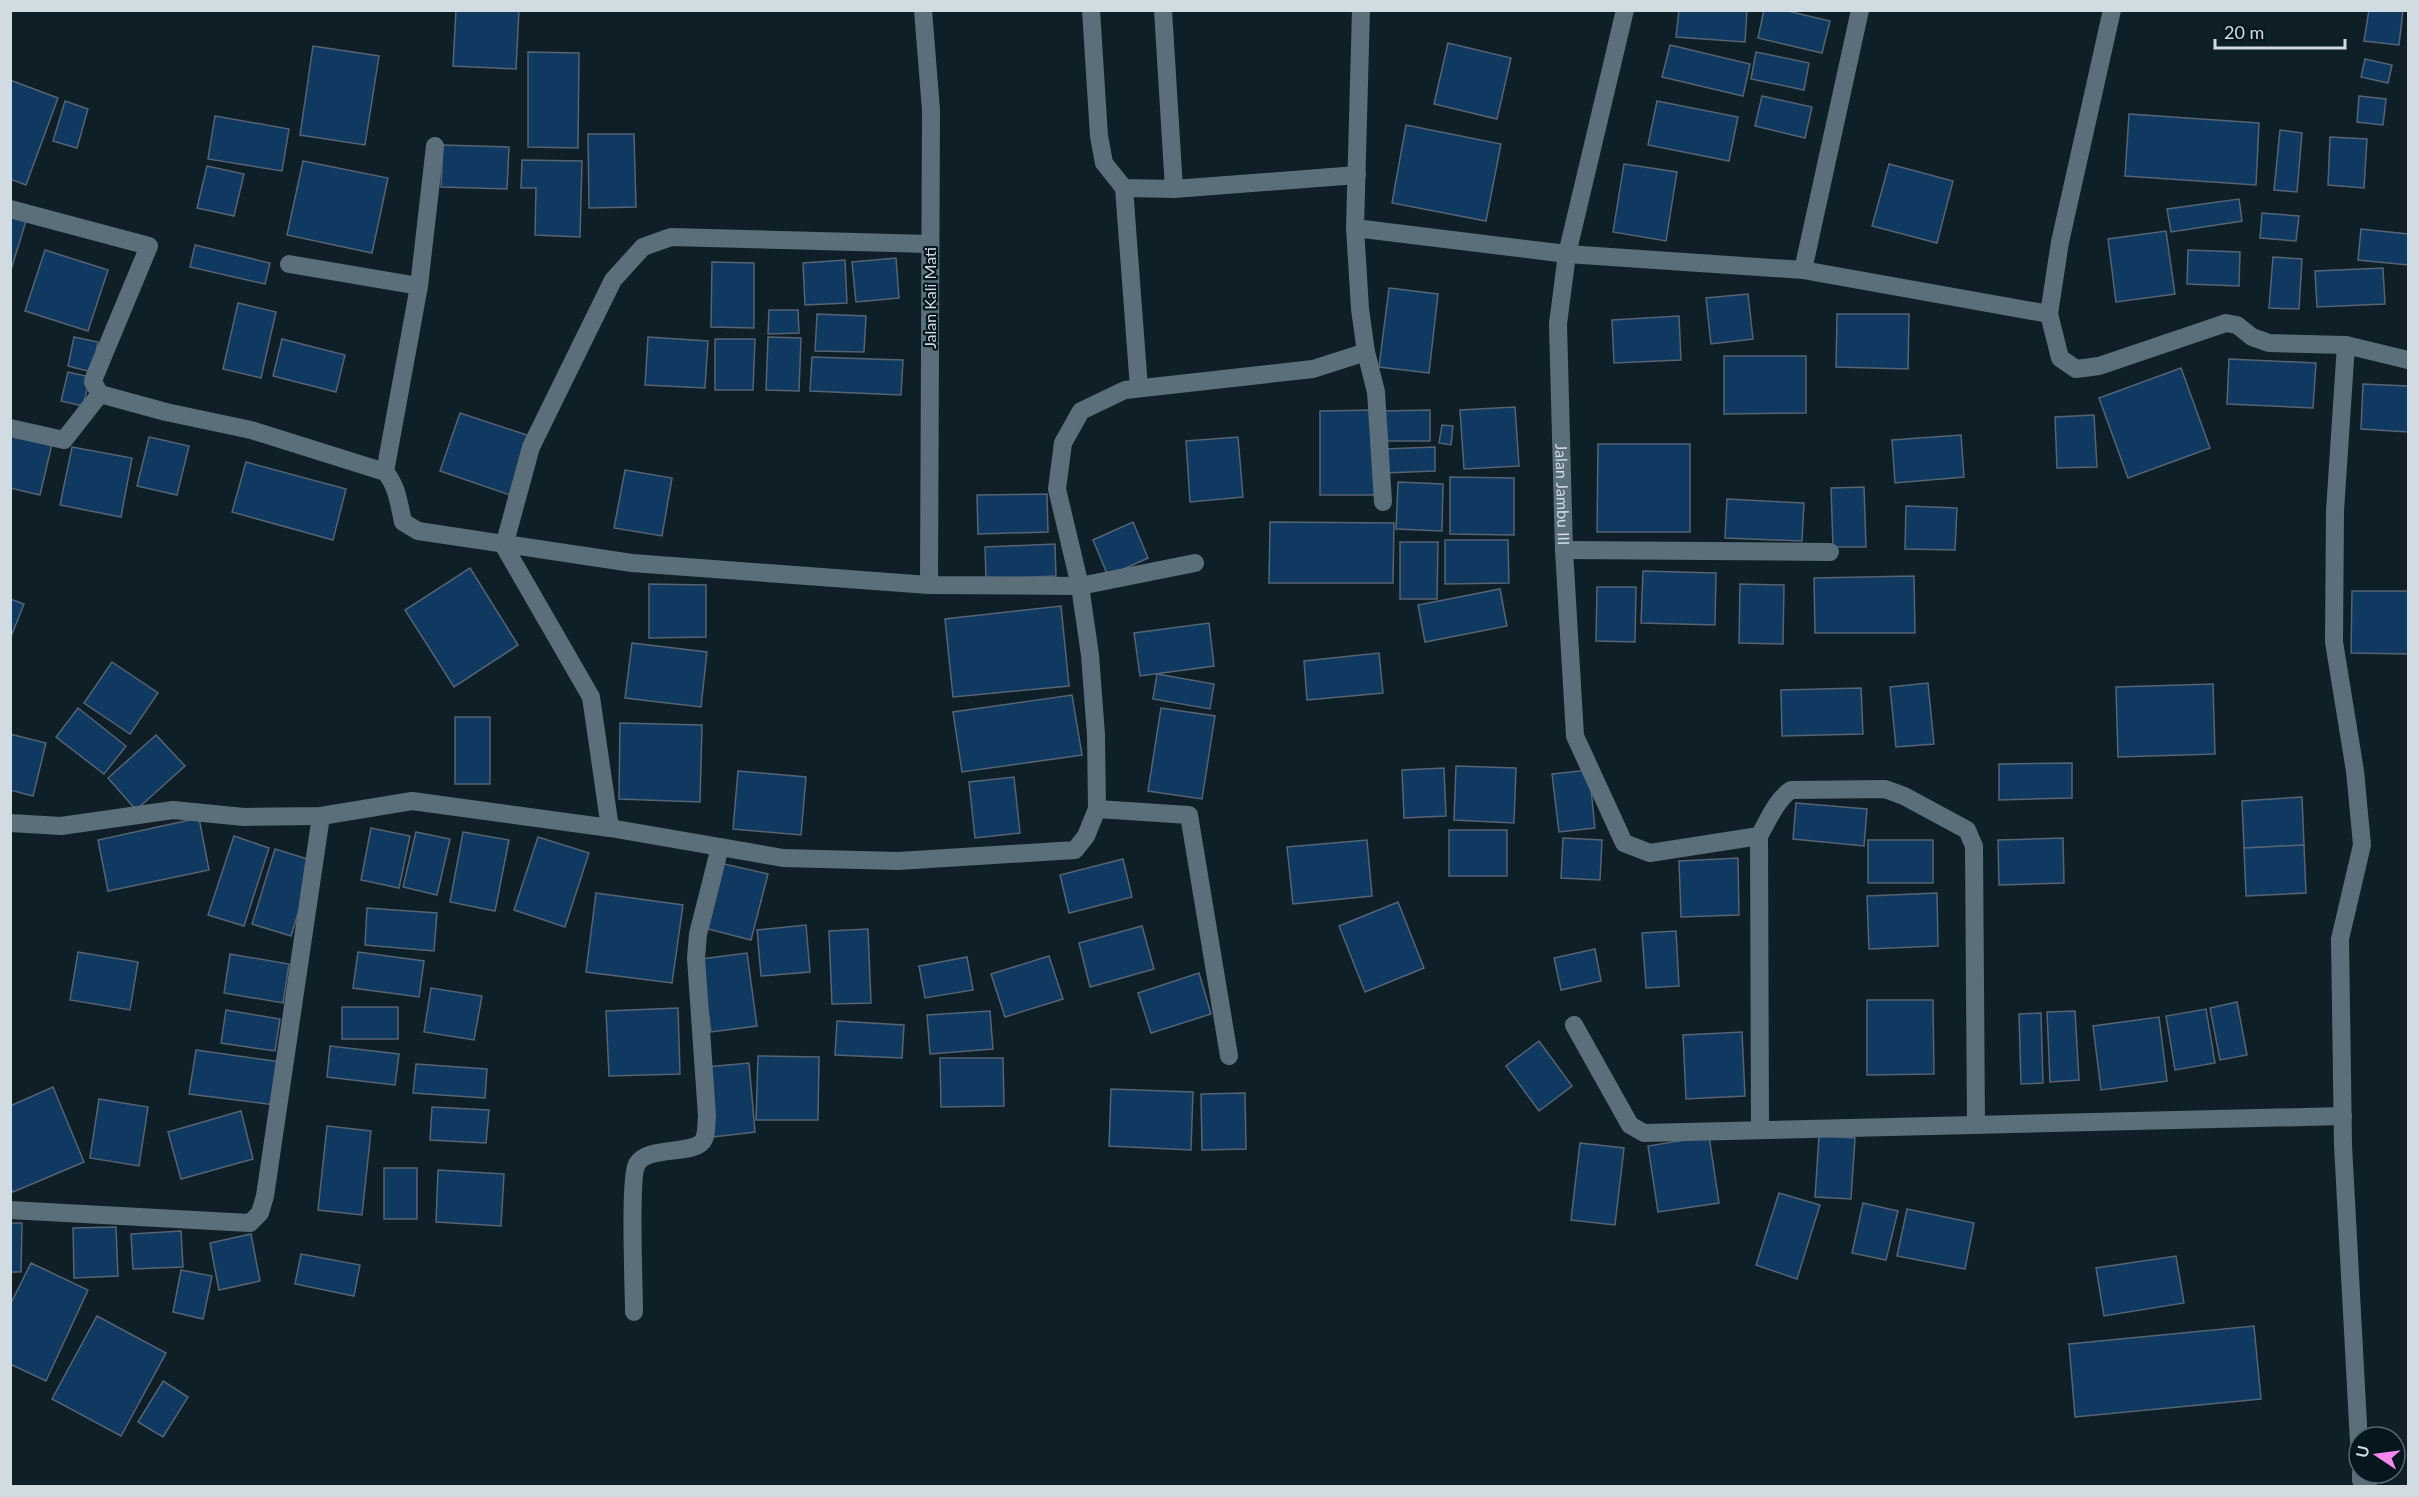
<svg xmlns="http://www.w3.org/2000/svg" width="2419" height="1497" font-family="Lato,sans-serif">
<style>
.building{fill:#103962;stroke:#566372;stroke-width:1.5}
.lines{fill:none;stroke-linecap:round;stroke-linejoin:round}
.minor{stroke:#5b6f7a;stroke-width:18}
.labels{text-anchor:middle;stroke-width:4.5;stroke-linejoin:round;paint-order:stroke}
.street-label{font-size:16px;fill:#d1dce2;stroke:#05161f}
</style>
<rect width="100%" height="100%" fill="#0e1f28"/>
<g class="building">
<path d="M456,10h63l-3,59 -63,-3z"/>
<path d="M1679,10h68l-2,32 -69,-5z"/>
<path d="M1764,10h19l47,11 -8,32 -64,-15z"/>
<path d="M2369,10h34l-4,35 -35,-4z"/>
<path d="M1448,43l63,15 -14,61 -63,-15z"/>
<path d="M1670,45l80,19 -7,32 -81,-19z"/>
<path d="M313,46l66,10 -14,89 -65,-10z"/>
<path d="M528,52l51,1 -1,95 -50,-1z"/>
<path d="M1756,52l53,11 -5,27 -53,-11z"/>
<path d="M2365,59l27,6 -4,18 -27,-6z"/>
<path d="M10,80l48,18 -32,87 -16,-6z"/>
<path d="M1762,96l50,11 -7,31 -50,-12z"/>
<path d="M2359,96l27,3 -3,26 -26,-3z"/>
<path d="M65,101l23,8 -11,39 -24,-7z"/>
<path d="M1657,101l81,16 -9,44 -81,-16z"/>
<path d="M2129,114l130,9 -3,62 -131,-9z"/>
<path d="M215,116l74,13 -7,42 -74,-12z"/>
<path d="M1406,125l95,19 -15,77 -94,-18z"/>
<path d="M2280,130l22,3 -5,59 -23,-2z"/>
<path d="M588,134h46l2,73 -47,1z"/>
<path d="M2330,137l37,2 -3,49 -36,-3z"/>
<path d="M443,145l66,2 -2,42 -66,-2z"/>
<path d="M522,160l60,1 -2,76 -45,-2 1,-47h-15z"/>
<path d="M303,161l85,17 -16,75 -85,-18z"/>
<path d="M1624,164l53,8 -11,69 -53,-9z"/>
<path d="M1889,164l64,17 -16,62 -65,-17z"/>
<path d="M207,166l37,8 -10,42 -37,-8z"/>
<path d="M2239,199l3,22 -71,11 -4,-23z"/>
<path d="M2262,213l37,3 -3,25 -36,-3z"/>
<path d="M10,216l16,5 -16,52z"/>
<path d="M2361,229l47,5v31l-50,-5z"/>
<path d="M2166,231l9,63 -59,8 -8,-63z"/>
<path d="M195,245l75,18 -5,21 -75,-17z"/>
<path d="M45,250l63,20 -20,61 -63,-20z"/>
<path d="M2188,250l52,2 -1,34 -52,-2z"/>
<path d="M2273,257l29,2 -3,50 -30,-1z"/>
<path d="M896,258l3,40 -43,4 -4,-40z"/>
<path d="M845,260l2,43 -42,2 -2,-42z"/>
<path d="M712,262l42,1v65l-43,-1z"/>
<path d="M2383,268l2,36 -68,3 -2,-36z"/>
<path d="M1389,288l49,6 -9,79 -50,-6z"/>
<path d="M1748,294l5,45 -42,5 -5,-46z"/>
<path d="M238,303l38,9 -15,66 -38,-9z"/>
<path d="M769,310h29l1,23 -31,1z"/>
<path d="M817,314l49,2 -2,36 -49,-1z"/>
<path d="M1837,314h72l-1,55 -72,-2z"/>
<path d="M1679,316l2,44 -67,3 -2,-43z"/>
<path d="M74,337l24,5 -6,30 -24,-6z"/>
<path d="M648,337l60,4 -3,47 -60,-3z"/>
<path d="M768,337l33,1 -2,53 -33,-1z"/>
<path d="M282,339l63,16 -9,37 -63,-16z"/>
<path d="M715,339h40l-2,51h-38z"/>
<path d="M1724,356h82v57l-82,1z"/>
<path d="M812,357l91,3 -2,35 -91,-4z"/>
<path d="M2229,359l87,4 -3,45 -86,-4z"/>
<path d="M2181,368l29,80 -82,30 -29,-80z"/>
<path d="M68,372l22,5 -7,29 -22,-5z"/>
<path d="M2363,384l45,2v46l-47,-3z"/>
<path d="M1515,407l4,59 -55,3 -4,-59z"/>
<path d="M1375,410v85h-55v-84z"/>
<path d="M1430,410v31h-45v-30z"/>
<path d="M460,413l70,23 -20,59 -70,-24z"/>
<path d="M2094,415l3,52 -40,1 -2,-51z"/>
<path d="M1442,425l11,1 -2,19 -12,-2z"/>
<path d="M10,434l42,10 -12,51 -30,-7z"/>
<path d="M1961,435l3,42 -69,6 -3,-43z"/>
<path d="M149,437l40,9 -12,49 -40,-9z"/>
<path d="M1238,437l5,60 -53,5 -4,-61z"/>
<path d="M1598,444h92v88h-93z"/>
<path d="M72,447l60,11 -11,59 -61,-12z"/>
<path d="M1435,447v24l-51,2v-24z"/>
<path d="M246,462l100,27 -13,51 -101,-28z"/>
<path d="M625,470l47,8 -10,58 -48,-8z"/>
<path d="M1450,477l64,1v57l-64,-1z"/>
<path d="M1398,482l45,2 -1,47 -46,-2z"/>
<path d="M1864,487l2,60h-33l-2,-59z"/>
<path d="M1047,494l1,38 -70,2 -1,-39z"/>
<path d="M1727,499l77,4 -2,38 -77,-3z"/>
<path d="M1906,506l51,2 -2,42 -50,-1z"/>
<path d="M1133,522l15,36 -40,18 -15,-36z"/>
<path d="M1270,522l124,1 -1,60h-124z"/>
<path d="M1445,540h63l1,43 -64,1z"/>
<path d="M1400,542h38l-1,57h-37z"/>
<path d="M1055,544l1,32 -70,3 -1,-32z"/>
<path d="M470,568l48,77 -64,42 -49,-77z"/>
<path d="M1643,571l73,2 -1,52 -74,-2z"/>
<path d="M1914,576l1,57h-100l-1,-55z"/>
<path d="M649,584l57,1v52l-57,1z"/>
<path d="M1740,584l44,1 -1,59 -44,-1z"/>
<path d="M1597,587h39l-1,55 -39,-1z"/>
<path d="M1500,589l7,37 -82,16 -7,-37z"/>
<path d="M2352,591h56v63l-57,-1z"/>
<path d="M10,599l14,5 -14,35z"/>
<path d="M1061,606l8,80 -116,11 -8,-78z"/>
<path d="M1209,623l5,43 -74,10 -6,-43z"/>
<path d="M632,643l75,9 -6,55 -76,-9z"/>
<path d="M1379,653l4,40 -76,7 -3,-39z"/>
<path d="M112,662l46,31 -28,41 -46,-31z"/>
<path d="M1157,674l57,10 -4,25 -57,-10z"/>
<path d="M1928,683l6,61 -38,3 -6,-60z"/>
<path d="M2213,684l2,70 -97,3 -2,-70z"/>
<path d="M1861,688l2,46 -81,2 -1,-46z"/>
<path d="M1072,695l10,60 -120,17 -9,-60z"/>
<path d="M78,708l48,38 -22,28 -48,-37z"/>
<path d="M1161,708l54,8 -13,83 -54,-8z"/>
<rect x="455" y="717" width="35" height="67"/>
<path d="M620,723l82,2 -2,77 -81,-3z"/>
<path d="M10,734l36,9 -13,53 -23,-6z"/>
<path d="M156,735l29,31 -49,44 -28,-32z"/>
<path d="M2072,763v35l-73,2v-36z"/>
<path d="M1456,766l60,2 -2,55 -60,-3z"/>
<path d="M1444,768l2,48 -42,2 -2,-48z"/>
<path d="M1589,770l6,58 -36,4 -7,-58z"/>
<path d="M738,771l68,6 -5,58 -68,-6z"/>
<path d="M1014,777l6,56 -45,5 -6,-56z"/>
<path d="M2302,797l2,48 -60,3 -2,-47z"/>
<path d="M1796,803l71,6 -3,37 -71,-7z"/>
<path d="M199,818l10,52 -101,21 -10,-51z"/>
<path d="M371,828l39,8 -11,52 -38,-8z"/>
<rect x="1449" y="830" width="58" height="46"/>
<path d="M416,832l34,7 -13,56 -34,-8z"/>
<path d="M463,832l46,8 -14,71 -45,-9z"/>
<path d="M234,836l35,12 -25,78 -36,-11z"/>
<path d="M538,837l51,16 -24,74 -51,-17z"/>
<path d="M1563,838l39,2 -2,40 -39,-2z"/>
<path d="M2063,838l1,45 -65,2 -1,-45z"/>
<path d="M1367,840l5,56 -79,8 -6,-57z"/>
<rect x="1868" y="840" width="65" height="43"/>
<path d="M2304,845l2,48 -60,3 -2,-48z"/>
<path d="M275,849l39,12 -23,75 -39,-12z"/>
<path d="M1738,858l1,57 -58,2 -2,-56z"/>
<path d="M1123,859l9,38 -63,16 -9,-38z"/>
<path d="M724,864l44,10 -17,66 -43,-11z"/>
<path d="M596,893l87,12 -11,78 -86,-11z"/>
<path d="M1937,893l1,53 -69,3 -2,-53z"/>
<path d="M1398,902l26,66 -59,24 -26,-66z"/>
<path d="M367,908l70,5 -3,38 -69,-6z"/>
<path d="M806,925l4,47 -49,4 -4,-46z"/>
<path d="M1142,926l12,43 -64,18 -11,-44z"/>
<path d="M868,929l3,74 -39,1 -3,-73z"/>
<path d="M1676,931l3,55 -33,2 -4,-55z"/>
<path d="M1595,949l6,32 -40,9 -7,-32z"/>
<path d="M78,952l60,10 -8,48 -60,-10z"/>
<path d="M358,952l66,9 -5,36 -66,-9z"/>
<path d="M747,953l10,73 -46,6 -10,-73z"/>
<path d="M230,954l59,10 -6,39 -59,-10z"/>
<path d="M1049,956l14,43 -58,18 -14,-43z"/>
<path d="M967,957l6,33 -48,8 -6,-32z"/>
<path d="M1199,973l12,41 -60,19 -13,-40z"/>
<path d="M431,988l51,8 -8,44 -50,-8z"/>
<path d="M1867,1000h66l1,74 -67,1z"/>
<path d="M2237,1002l10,53 -27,5 -10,-52z"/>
<rect x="342" y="1007" width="56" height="32"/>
<path d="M678,1008l2,66 -71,2 -3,-65z"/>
<path d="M2206,1009l9,54 -40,7 -9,-54z"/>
<path d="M226,1010l54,9 -5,32 -54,-8z"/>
<path d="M990,1011l3,38 -63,5 -3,-39z"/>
<path d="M2075,1011l4,69 -29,2 -3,-70z"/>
<path d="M2041,1013l2,70 -22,1 -2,-70z"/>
<path d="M2159,1017l8,64 -66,9 -8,-64z"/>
<path d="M837,1021l67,4 -2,33 -67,-3z"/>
<path d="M1742,1032l3,64 -59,3 -3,-64z"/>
<path d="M1539,1041l33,45 -33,25 -33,-45z"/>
<path d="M330,1046l69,8 -4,31 -68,-8z"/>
<path d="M196,1050l85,12 -6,43 -86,-11z"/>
<path d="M758,1056l61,1 -1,63h-62z"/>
<path d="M940,1058h63l1,48 -63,1z"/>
<path d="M749,1063l6,69 -42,5 -7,-70z"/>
<path d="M416,1064l71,5 -2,29 -72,-5z"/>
<path d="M53,1087l31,75 -71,30 -3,-6v-80z"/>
<path d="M1111,1089l82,3 -2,58 -82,-4z"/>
<path d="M1245,1093l1,56 -44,1 -1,-56z"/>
<path d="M99,1099l49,8 -9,59 -49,-8z"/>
<path d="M432,1107l57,3 -3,33 -56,-3z"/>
<path d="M241,1111l12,48 -72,20 -13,-47z"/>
<path d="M327,1126l44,5 -9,84 -44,-5z"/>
<path d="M1709,1136l10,67 -61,9 -10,-66z"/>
<path d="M1819,1136l36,2 -4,61 -36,-2z"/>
<path d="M1580,1143l44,5 -9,77 -44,-5z"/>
<rect x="384" y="1168" width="33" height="51"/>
<path d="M438,1170l66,4 -3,52 -65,-4z"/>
<path d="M1779,1193l41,12 -23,74 -41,-14z"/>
<path d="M1863,1203l35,8 -12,49 -34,-7z"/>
<path d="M1907,1209l67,14 -9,46 -68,-13z"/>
<path d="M10,1223h12l-1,49h-11z"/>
<path d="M116,1227l2,49 -44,2 -1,-50z"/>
<path d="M181,1231l2,36 -50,2 -2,-35z"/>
<path d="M251,1234l9,47 -41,9 -9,-47z"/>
<path d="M301,1254l59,11 -6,31 -59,-12z"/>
<path d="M2176,1256l8,47 -80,13 -8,-48z"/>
<path d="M31,1263l57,27 -42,91 -36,-17v-59z"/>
<path d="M181,1270l31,6 -9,43 -30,-7z"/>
<path d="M97,1316l69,37 -45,83 -69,-37z"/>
<path d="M2254,1326l7,73 -186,18 -6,-73z"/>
<path d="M163,1381l25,16 -25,40 -25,-15z"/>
</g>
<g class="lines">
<g class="minor">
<path d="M923,10l8,100 -2,475"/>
<path d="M1091,10l8,126 5,27 20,25 50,1 183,-14"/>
<path d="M1163,10l11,179"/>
<path d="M1361,10l-6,218 212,26 236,16 246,44 11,-72 52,-232"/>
<path id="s1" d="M1625,10l-58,244 -9,70 6,226 11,186 49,107 26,10 109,-17c9,-15 17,-36 32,-46l94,-1 19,7 63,34 7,16 2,279"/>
<path d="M1124,188l15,200"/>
<path d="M10,209l139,37 -55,132 -1,4 7,12 66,18 85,18 134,42c12,13 14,32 18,50l15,9 214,32 297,22 151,1 115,-23"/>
<path d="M289,264l130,22"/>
<path d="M1803,270l57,-260"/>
<path d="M2049,314l11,44 16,11 23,-3 127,-43 11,2 15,12 17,6 77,2 62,15"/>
<path d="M2346,345l-11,166 -1,131 21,129 7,74 -22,94 3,206 16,298"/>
<path d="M1366,352l10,40 7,110"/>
<path d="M10,428l54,12 36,-46"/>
<path d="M385,472l34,-186 16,-140"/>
<path d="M1564,550l266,2"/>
<path d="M1097,809l92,6 40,241"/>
<path d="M10,823l51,3 112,-16 71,7 77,-1 91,-15 198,27 173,30 115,3 177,-11 11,-14 11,-27 -1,-74 -6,-80 -10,-69 -23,-97 6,-46 18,-32 44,-21 188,-21 53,-17 -6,-43 -5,-81"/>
<path d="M610,828l-19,-131 -87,-151 27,-99 82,-167 30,-33 28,-10 259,7"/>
<path d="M1759,836l1,293"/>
<path d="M1574,1025l56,100 14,8 699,-17"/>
<path d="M10,1210l240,13 10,-10 5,-17 56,-380"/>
<path d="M634,1312c0,-23 -5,-135 3,-148 10,-19 60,-8 67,-25 3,-6 2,-16 3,-23l-11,-158 2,-24 22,-87"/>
<path d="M2361,1473v7l7,6"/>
</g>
</g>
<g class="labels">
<g class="street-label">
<text transform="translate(930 298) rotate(-90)" y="6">Jalan Kali Mati</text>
<text dy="6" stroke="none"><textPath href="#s1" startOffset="492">Jalan Jambu III</textPath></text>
</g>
</g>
<rect width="2419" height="1497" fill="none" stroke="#d1dce2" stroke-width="24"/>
<g transform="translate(2377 1455) rotate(283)"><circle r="28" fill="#05161f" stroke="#57656d" stroke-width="1.5"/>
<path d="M0-4.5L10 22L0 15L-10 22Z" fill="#f688ed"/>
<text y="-9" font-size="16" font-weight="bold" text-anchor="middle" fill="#d1dce2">U</text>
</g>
<path d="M2215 39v9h130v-9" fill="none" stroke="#d1dce2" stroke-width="3"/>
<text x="2224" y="39" font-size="18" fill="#d1dce2" stroke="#05161f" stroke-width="4.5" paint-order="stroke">20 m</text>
</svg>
